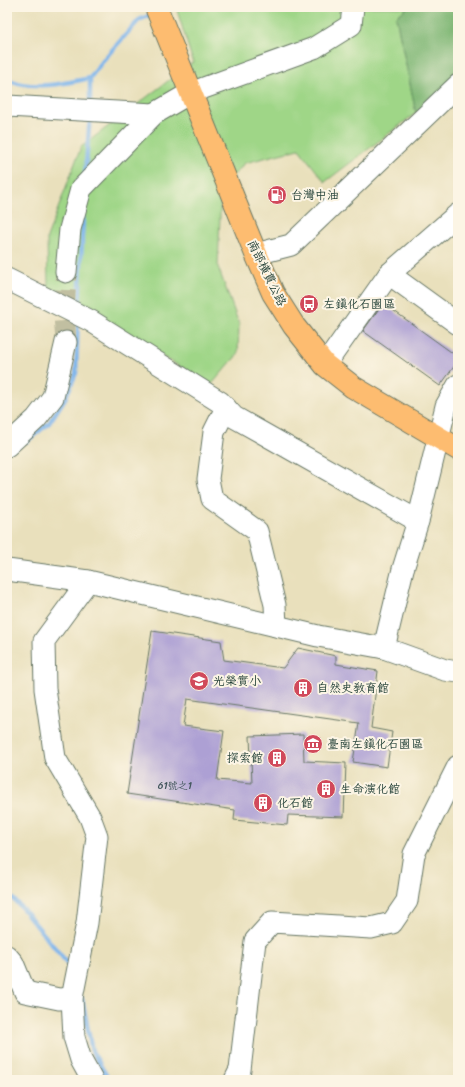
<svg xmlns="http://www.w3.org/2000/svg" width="465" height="1087" font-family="Sriracha,'LXGW WenKai TC',sans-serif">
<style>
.green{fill:#9fd687;stroke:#5f8a5e}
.forest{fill:#7fb774;stroke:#4f7a54}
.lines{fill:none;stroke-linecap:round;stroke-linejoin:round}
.stream{stroke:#7bb4eb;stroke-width:4.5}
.building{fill:#ada0d4}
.minor-tunnel{stroke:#c1bfa1;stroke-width:21;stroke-dasharray:21 10;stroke-linecap:butt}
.minor-casing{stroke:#667664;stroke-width:23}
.major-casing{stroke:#667664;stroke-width:24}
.minor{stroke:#fff;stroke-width:21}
.major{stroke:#fdbc6f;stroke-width:22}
.labels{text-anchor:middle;stroke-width:4;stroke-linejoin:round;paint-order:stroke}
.number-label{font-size:10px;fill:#42565c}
.poi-label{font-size:12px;fill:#1f3d34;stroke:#fcf5e5;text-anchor:start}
.street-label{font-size:12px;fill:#1f3d34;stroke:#fcf5e5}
</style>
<rect width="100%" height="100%" fill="#fcf5e5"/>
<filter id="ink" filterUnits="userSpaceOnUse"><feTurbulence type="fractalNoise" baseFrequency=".025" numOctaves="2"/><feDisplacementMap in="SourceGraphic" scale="8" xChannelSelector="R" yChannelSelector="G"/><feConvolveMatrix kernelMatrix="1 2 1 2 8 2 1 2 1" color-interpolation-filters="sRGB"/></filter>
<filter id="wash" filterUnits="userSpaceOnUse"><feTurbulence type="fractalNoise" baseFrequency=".012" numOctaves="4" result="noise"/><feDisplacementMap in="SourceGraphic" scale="16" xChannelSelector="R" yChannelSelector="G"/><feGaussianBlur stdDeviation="0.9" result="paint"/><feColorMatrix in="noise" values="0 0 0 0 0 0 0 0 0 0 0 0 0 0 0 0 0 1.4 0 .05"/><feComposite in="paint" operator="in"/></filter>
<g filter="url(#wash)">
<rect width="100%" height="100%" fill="#e9e0bc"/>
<path class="green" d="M176,7h232l-12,10 20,96 -91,69 -26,-33 -54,14 -24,26 -3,78 21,57 -1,30 -26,30 -89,-49 -75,-46 -1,-51 34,-91 112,-85z"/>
<path class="forest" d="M408,7h50v75l-42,31 -20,-96z"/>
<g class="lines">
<g class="stream">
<path d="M7,80c28,10 55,4 83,-2"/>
<path d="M90,105v-27l15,-20 34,-38 14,-6"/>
<path d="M85,175l5,-58"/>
<path d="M79,309l4,-91"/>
<path d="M27,441l22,-18 17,-26 10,-24 2,-53"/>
<path d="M7,893l16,16 49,60"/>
<path d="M82,999l10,52 17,29"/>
</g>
</g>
<g id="blocks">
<g class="building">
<path d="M383,303l75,54v4l-18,25 -77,-55z"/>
<path d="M152,631l69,10 3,19 59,8 15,-20 38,8v8l42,7 -7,57 21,4 -5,35 -34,-5 6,-39 -172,-24 -4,27 41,5 -7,49 35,3 -2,-47 53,-2 1,27 42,2 -2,54 -56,-2 -1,10 -53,-5 1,-10 -108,-16z"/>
</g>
</g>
</g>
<g filter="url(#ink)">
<use href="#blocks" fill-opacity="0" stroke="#667664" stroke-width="1"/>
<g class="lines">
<path class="minor-tunnel" d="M66,342l-2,-27 2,-43"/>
<defs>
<g id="minor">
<path d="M7,106l147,8"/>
<path d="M256,254l35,-9 167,-160"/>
<path d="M66,272l4,-43 11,-40 73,-75 36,-21 124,-45 37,-23 2,-18"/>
<path d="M389,274l69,50"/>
<path d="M7,279l84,42 129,81 14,15 184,104"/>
<path d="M325,365l64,-91 69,-60"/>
<path d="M226,408l-12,24 -6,47 4,20 45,32 18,74 1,21"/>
<path d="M7,446l29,-27 17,-22 13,-55"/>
<path d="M7,570l81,11 230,55 66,12 61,22 13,2"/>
<path d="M88,581l-44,60 1,48 10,69 35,59 7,19 -10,87 -15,75 2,39 7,23 11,20"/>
<path d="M384,648l19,-79 15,-48 28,-115 12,-21"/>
<path d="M7,956l6,7 12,29 34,7 13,-1"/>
<path d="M235,1080l5,-10 15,-129 17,-19 99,6 21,-5 15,-22 7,-47 44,-88"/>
</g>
<path id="major" d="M156,7l100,247 17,39 21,33 31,39 28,22 105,62"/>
</defs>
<use href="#minor" class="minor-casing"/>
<use href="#major" class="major-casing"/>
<use href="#minor" class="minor"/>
<use href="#major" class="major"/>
</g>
</g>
<defs>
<symbol id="fuel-disc" viewBox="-11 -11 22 22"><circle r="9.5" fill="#d1495b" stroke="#fcf5e5"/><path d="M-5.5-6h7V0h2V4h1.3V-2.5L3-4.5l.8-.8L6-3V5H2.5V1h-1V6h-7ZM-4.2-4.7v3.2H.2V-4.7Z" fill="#fff"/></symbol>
<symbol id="bus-disc" viewBox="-11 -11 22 22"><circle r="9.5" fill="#d1495b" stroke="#fcf5e5"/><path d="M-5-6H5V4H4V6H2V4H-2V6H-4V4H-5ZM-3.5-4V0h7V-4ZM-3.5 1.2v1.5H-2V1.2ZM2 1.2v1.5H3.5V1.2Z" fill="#fff"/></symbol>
<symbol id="school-disc" viewBox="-11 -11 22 22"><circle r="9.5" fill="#d1495b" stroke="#fcf5e5"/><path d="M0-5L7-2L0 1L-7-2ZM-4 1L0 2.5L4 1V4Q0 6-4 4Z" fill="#fff"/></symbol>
<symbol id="building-disc" viewBox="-11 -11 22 22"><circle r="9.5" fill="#d1495b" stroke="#fcf5e5"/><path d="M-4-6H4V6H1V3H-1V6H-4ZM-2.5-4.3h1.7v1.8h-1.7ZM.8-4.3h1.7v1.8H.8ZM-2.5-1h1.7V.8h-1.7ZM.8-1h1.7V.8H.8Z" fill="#fff"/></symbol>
<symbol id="museum-disc" viewBox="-11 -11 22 22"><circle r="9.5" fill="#d1495b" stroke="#fcf5e5"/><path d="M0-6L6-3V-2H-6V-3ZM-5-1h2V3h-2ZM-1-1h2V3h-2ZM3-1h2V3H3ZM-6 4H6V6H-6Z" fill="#fff"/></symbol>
</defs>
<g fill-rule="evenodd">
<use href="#fuel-disc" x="266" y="184" width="22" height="22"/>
<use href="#bus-disc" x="298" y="293" width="22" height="22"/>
<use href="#school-disc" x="188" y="670" width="22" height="22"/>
<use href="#building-disc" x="292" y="677" width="22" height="22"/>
<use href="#museum-disc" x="302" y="733" width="22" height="22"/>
<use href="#building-disc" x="266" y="747" width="22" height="22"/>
<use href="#building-disc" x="315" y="778" width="22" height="22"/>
<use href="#building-disc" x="252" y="792" width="22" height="22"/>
</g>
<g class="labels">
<g class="number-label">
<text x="175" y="789">61號之1</text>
</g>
<g class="poi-label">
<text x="291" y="199">台灣中油</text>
<text x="323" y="308">左鎮化石園區</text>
<text x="213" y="685">光榮實小</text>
<text x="317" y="692">自然史教育館</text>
<text x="327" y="748">臺南左鎮化石園區</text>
<text x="263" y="762" text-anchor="end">探索館</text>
<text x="340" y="793">生命演化館</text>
<text x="277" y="807">化石館</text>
</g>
<g class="street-label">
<text transform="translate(267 273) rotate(64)" y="4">南部橫貫公路</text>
</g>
</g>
<rect width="465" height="1087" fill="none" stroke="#fcf5e5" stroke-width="24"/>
</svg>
